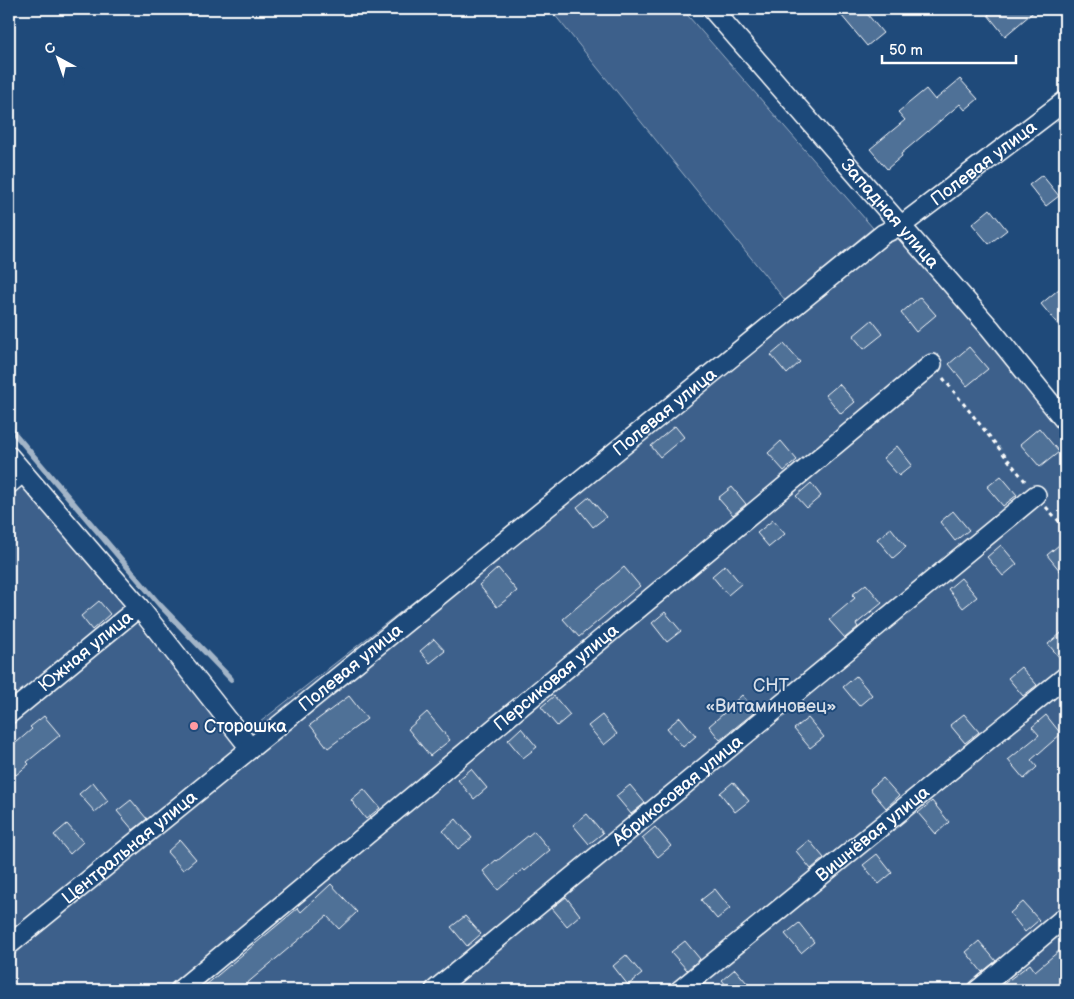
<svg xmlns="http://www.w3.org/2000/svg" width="1074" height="999" font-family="'Balsamiq Sans',sans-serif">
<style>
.green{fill:#3c618b;stroke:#9eb0c5}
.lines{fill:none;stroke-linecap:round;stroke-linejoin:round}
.stream{stroke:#a3b5c8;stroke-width:5.5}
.building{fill:#507197;stroke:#fff}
.minor-casing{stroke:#fff;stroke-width:22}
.path{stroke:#fff;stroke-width:3;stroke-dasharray:4 4;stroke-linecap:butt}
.minor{stroke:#1f4a7a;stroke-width:19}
.poi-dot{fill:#ff9aa2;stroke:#1f4a7a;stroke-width:2}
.labels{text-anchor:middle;stroke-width:4;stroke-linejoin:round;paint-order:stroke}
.street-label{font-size:18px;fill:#fff;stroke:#1f4a7a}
.park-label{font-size:18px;fill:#d8dfe8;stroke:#1f4a7a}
.poi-label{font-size:18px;fill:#fff;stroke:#1f4a7a;text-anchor:start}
</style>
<rect width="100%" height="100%" fill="#1f4a7a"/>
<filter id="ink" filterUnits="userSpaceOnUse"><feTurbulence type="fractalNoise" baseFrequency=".02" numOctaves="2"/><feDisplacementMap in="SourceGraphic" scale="10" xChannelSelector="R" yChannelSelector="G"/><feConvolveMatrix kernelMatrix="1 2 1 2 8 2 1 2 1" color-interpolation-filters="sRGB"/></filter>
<g filter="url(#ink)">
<g class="green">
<path d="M550,9h132l191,219 -88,72z"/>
<path d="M894,225l171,203v562h-1056v-37l256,-214 -10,-13z"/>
<path d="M9,457l241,291 -241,197z"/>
</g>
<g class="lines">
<path class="stream" d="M9,427l150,177 72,75"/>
</g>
<g class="building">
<path d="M836,9h27l20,24 -16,13z"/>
<path d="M995,9h42l-32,27 -17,-21z"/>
<path d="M960,79l18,20 -13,11 -5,-6 -59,50 1,2 -15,13 -17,-20 35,-29 -7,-8 28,-23 9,11z"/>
<path d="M1042,175l17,21 -13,10 -17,-21z"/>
<path d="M990,209l17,21 -18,14 -17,-20z"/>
<path d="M1065,284v49l-24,-29z"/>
<path d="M920,297l16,18 -20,17 -15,-19z"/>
<path d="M872,320l11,14 -19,15 -11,-13z"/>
<path d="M784,344l16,18 -13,12 -16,-19z"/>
<path d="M969,347l19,22 -21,17 -18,-22z"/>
<path d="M839,384l16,18 -14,12 -15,-19z"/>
<path d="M675,426l9,11 -24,20 -9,-11z"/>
<path d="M1039,428l20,24 -19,15 -20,-23z"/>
<path d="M781,441l16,19 -13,11 -16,-18z"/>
<path d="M897,446l15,19 -13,11 -16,-18z"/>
<path d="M1001,476l16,19 -14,11 -16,-19z"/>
<path d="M811,483l10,13 -14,12 -11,-12z"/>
<path d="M732,487l14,17 -13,11 -15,-17z"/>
<path d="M589,497l17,20 -13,10 -16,-20z"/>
<path d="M953,511l16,19 -14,11 -15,-19z"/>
<path d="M773,520l12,14 -16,13 -12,-14z"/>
<path d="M891,528l15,19 -13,11 -16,-19z"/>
<path d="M1065,540v37l-18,-22z"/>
<path d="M1001,545l16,19 -14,12 -16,-19z"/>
<path d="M725,565l16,19 -13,11 -16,-19z"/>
<path d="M624,567l16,19 -61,51 -16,-18z"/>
<path d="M498,568l19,23 -20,16 -18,-22z"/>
<path d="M961,578l16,19 -14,11 -15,-19z"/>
<path d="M866,584l16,19 -26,21 2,3 -13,11 -16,-18 26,-22 -3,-3z"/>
<path d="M99,601l11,13 -18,16 -11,-14z"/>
<path d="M665,612l16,19 -14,11 -15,-19z"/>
<path d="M1065,630v34l-17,-20z"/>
<path d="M434,639l11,12 -15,12 -10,-12z"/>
<path d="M1021,667l16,18 -14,11 -15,-18z"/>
<path d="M856,676l16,19 -13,11 -16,-19z"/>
<path d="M742,695l14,16 -36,29 -11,-14 21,-18 -1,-1z"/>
<path d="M349,696l18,23 -39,29 -18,-23z"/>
<path d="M554,696l16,19 -13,11 -16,-19z"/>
<path d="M427,712l23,28 -20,16 -22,-27z"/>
<path d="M964,714l15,18 -14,11 -15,-18z"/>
<path d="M602,715l15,19 -13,11 -16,-19z"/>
<path d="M1046,715l15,19 -30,26 6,7 -13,12 -16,-19 31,-25 -7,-8z"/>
<path d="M44,716l16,19 -33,27 2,2 -13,11 -7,-8v-18l23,-20 -2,-2z"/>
<path d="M680,717l16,19 -13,11 -16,-19z"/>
<path d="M808,718l16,19 -14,11 -16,-19z"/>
<path d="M521,728l16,19 -14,11 -15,-18z"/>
<path d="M471,769l16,19 -13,11 -16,-19z"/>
<path d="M883,778l16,18 -13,12 -16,-19z"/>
<path d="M93,782l15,19 -13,11 -16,-18z"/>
<path d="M733,782l16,19 -14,11 -15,-19z"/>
<path d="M630,785l15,18 -14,11 -15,-18z"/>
<path d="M364,789l16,19 -14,11 -15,-19z"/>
<path d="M131,800l16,19 -14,11 -16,-19z"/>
<path d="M932,801l17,21 -13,12 -18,-21z"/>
<path d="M587,814l16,19 -14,11 -16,-19z"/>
<path d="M456,819l16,19 -14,11 -15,-18z"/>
<path d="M67,824l16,18 -13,12 -16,-19z"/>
<path d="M655,827l16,19 -13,11 -16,-19z"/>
<path d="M534,831l16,19 -25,21 -2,-2 -25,21 -15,-19 13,-11 1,1z"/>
<path d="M180,840l16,19 -13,11 -16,-18z"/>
<path d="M809,840l15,18 -13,11 -15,-18z"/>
<path d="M877,854l15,19 -13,11 -16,-19z"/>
<path d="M331,884l26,28 -18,17 -12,-13 -88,74h-39l98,-82 3,4z"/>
<path d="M715,889l15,19 -13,11 -16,-19z"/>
<path d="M566,897l14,18 -13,11 -15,-18z"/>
<path d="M1023,902l16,18 -14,12 -15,-19z"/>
<path d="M465,916l16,18 -14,12 -16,-19z"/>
<path d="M799,923l15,19 -13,11 -16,-19z"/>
<path d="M685,941l15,18 -13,11 -16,-18z"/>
<path d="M979,941l17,20 -14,11 -16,-20z"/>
<path d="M1065,946v33l-14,11 -54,-1 33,-25 5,7z"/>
<path d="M626,955l16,19 -14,11 -15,-19z"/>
<path d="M735,969l18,21h-23l-8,-10z"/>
</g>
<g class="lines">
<defs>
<g id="minor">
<path id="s1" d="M712,9l278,319 75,93"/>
<path d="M9,456l130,151 111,141"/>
<path d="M9,484l14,-12"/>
<path id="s2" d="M9,714l130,-107"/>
<path id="s3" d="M9,945l874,-711 19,-9 163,-124"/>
<path id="s4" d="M180,990l752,-626"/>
<path id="s5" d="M435,990l601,-495"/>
<path id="s6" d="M680,990l385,-313"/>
<path d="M978,990l87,-73"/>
</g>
</defs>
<use href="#minor" class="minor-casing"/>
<g class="path">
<path d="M943,378l82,103"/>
<path d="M1046,507l19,21"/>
</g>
<use href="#minor" class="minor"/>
</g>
</g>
<circle class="poi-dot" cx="194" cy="726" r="5"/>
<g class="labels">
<g class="street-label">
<text dy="6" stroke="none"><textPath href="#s3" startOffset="1250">Полевая улица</textPath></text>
<text dy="6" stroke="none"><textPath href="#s1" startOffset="271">Западная улица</textPath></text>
<text dy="6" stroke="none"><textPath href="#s3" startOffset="845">Полевая улица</textPath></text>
<text dy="6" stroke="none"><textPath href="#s2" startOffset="99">Южная улица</textPath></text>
<text dy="6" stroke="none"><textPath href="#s3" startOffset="440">Полевая улица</textPath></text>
<text dy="6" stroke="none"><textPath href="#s4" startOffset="489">Персиковая улица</textPath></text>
<text dy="6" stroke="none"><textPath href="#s5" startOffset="314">Абрикосовая улица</textPath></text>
<text dy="6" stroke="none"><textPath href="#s6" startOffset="248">Вишнёвая улица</textPath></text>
<text dy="6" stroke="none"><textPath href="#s3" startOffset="155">Центральная улица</textPath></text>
</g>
<g class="park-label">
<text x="771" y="691">СНТ<tspan x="771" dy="21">«Витаминовец»</tspan></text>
</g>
<g class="poi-label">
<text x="204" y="732">Сторошка</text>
</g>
</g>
<rect width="1074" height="999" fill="none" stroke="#1f4a7a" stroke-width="30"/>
<rect x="15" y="15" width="1044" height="969" fill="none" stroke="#fff" stroke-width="2" filter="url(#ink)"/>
<g transform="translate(58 58) rotate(320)" stroke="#1f4a7a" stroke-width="4" paint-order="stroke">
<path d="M0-4L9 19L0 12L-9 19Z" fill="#ffffff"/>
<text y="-8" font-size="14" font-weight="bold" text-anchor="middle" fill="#ffffff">С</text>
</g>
<path d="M882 55v8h134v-8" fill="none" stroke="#ffffff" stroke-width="2.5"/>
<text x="889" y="55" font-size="15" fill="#ffffff" stroke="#1f4a7a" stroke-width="4" paint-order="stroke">50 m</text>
</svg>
